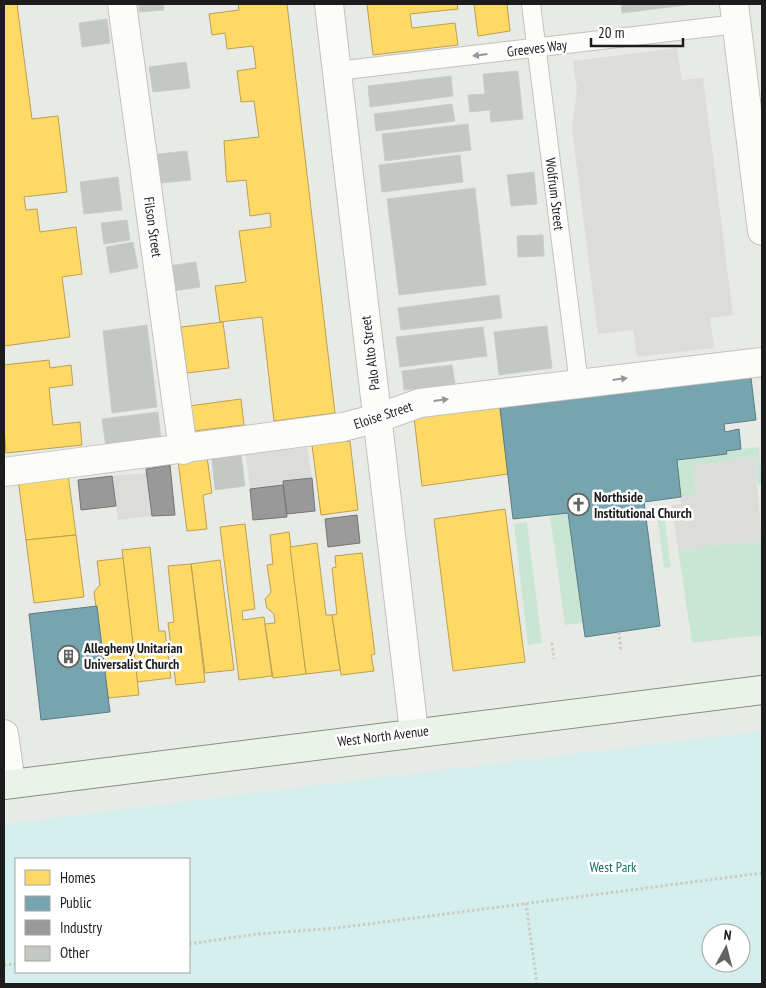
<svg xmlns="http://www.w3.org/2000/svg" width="766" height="988" font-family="'PT Sans Narrow',sans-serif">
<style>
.grass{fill:#c8e6d3}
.park{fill:#d4efed;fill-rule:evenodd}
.parking{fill:#dcdddb}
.homes{fill:#ffd966;stroke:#bba050}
.public{fill:#76a5af;stroke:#5b7c83}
.industry{fill:#999;stroke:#747474}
.building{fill:#c5c7c2;stroke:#cbcec7}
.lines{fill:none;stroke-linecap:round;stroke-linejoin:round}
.lane-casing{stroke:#c0c2bf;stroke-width:20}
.street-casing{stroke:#c0c2bf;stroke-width:30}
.secondary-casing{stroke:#819280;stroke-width:30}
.path{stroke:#cccdc0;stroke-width:3;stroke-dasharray:2.5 2.5;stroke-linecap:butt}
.lane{stroke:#fcfcfb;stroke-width:18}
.street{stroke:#fcfcfb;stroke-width:28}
.secondary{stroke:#ebf2ea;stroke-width:28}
.oneway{fill:#979797}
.labels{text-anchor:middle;stroke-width:5;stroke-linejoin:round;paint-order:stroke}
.street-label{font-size:14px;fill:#1c1c1c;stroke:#fff}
.poi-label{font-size:14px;font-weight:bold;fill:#1c1c1c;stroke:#fff;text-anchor:start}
.park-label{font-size:14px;fill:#166d6e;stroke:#fff}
</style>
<rect width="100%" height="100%" fill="#e8ebe5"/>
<g class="grass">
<path d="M759,447l3,37 -4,1 -3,-27 -61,8 2,28 -16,1 -3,-35 49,-6v-3z"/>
<path d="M568,513l15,110 -18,2 -15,-110z"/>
<path d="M657,514h7l7,53 -7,1z"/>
<path d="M527,522l15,121 -14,2 -14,-121z"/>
<path d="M762,541v94l-70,8 -14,-94z"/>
</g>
<path class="park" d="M762,731v253h-758v-160zM16,859h173v113h-173zM711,933h30v30h-30z"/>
<g class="parking">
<path d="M677,48l5,32 21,-2 30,237 -23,3 4,30 -77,9 -4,-27 -35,4 -26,-204 5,-41 -4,-28z"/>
<path d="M307,447l5,31 -29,3v4l-33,4 -4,-34z"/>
<path d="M755,458l7,83 -84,8 -6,-44 9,-1 -1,-9 16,-2 -2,-27z"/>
<path d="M147,473l5,43 -34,4 -6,-44z"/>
</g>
<g class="homes">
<path d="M4,4h13l15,115 26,-3 9,76 -43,5 2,13 11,-1 3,23 36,-5 6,47 -20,3 8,60 -66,9z"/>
<path d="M238,4h49l48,409 -61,8 -12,-104 -42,5 -5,-36 31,-4 -7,-51 32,-4 -1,-14 -20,3 -4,-36 -19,2 -1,-7 -2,-34 35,-4 -5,-36 -13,1 -4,-31 19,-3 -3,-22 -26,3 -2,-16 -13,2 -3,-21 30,-4z"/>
<path d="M367,4h90l1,5 -48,5 2,14 43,-5 3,22 -85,10z"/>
<path d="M474,4h33l3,27 -32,5z"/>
<path d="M223,322l6,46 -42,5 -6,-46z"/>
<path d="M49,360l1,8 21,-3 2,20 -24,3 4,37 27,-3 2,23 -76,8 -2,-24v-64z"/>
<path d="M241,399l3,26 -59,7 -4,-25z"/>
<path d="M500,408l8,66 -86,12 -8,-69z"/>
<path d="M350,441l8,69 -37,5 -9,-70z"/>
<path d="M207,457l5,36 -9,2 4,34 -20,2 -9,-70z"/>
<path d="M68,474l8,61 -50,5 -8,-61z"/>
<path d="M505,509l20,153 -72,9 -19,-152z"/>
<path d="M245,524l10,85 -13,2 1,9 21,-3 8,59 -33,4 -19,-153z"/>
<path d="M289,532l17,142 -33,4 -8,-54 10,-1 -1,-9 -7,-6 -2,-9 6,-7 -4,-27 6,-1 -3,-29z"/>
<path d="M76,535l8,62 -50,6 -8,-63z"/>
<path d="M317,543l9,72h6l8,55 -34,4 -16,-127z"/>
<path d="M150,547l9,84h6l6,47 -34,4 -15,-132z"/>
<path d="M362,553l13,101 -4,1 3,16 -33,4 -9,-60 5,-1 -5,-46 4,-1 -1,-11z"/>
<path d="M123,558l16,137 -31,3 -14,-106 6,-7 -3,-24z"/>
<path d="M220,560l14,110 -29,3 -14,-109z"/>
<path d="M191,564l14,118 -29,3 -8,-62 6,-1 -6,-56z"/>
</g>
<g class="public">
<path d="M751,378l5,42 -32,4 1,8 14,-3 2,20 -15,2 1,3 -50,6 4,37 -37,5 16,124 -75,11 -17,-124 -55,6 -13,-111z"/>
<path d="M97,606l13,106 -69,8 -12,-106z"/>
</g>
<g class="industry">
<path d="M170,465l5,50 -23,1 -6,-47z"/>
<path d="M112,476l4,30 -35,4 -3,-30z"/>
<path d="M312,478l3,33 -28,3 -4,-33z"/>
<path d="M283,485l4,32 -34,3 -3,-31z"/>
<path d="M357,515l3,28 -32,4 -3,-28z"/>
</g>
<g class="building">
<path d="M139,4h24l1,6 -25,2z"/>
<path d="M621,4h73l-72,9z"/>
<path d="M107,19l3,24 -28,4 -3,-24z"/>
<path d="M186,62l4,26 -37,4 -4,-25z"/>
<path d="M518,71l5,48 -32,3 -1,-12 -20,2 -2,-17 17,-1 -2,-20z"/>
<path d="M451,76l2,20 -83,11 -2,-21z"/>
<path d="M452,104l3,17 -79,10 -2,-17z"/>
<path d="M468,124l3,26 -86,11 -3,-27z"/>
<path d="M187,151l4,29 -30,3 -3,-29z"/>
<path d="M460,155l3,27 -81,10 -3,-27z"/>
<path d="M534,172l3,32 -26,2 -4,-31z"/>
<path d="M118,177l4,33 -38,4 -4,-32z"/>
<path d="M475,188l11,97 -87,10 -12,-96z"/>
<path d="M127,220l3,20 -26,4 -3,-21z"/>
<path d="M543,235l1,21 -26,1 -1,-21z"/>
<path d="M133,242l5,26 -28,5 -4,-26z"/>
<path d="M196,262l4,25 -27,4 -4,-25z"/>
<path d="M499,295l3,23 -101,12 -3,-22z"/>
<path d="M147,325l10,82 -45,6 -9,-82z"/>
<path d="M547,326l5,42 -53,7 -5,-43z"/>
<path d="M483,327l4,29 -87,11 -4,-30z"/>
<path d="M452,365l3,19 -51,6 -2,-19z"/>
<path d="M158,412l3,28 -55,7 -4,-28z"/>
<path d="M241,455l4,31 -30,4 -3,-31z"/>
</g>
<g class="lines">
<defs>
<g id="lane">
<path d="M531,4l48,380"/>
<path d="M337,71l400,-47"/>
</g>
<g id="street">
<path d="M122,4l61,446"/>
<path d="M329,4l85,728"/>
<path d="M734,4l28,227"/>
<path d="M4,472l339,-45 35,-9 42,-15 342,-41"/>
<path d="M4,734l7,50"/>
</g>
<path id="secondary" d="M4,785l758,-95"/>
</defs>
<use href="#lane" class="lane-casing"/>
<use href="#street" class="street-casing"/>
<use href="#secondary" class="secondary-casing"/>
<g class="path">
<path d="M619,632l2,19"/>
<path d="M552,643l2,16"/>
<path d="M526,903l11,81"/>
<path d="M189,944l68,-10 80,-6 425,-55"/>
<path d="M4,965l12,-1"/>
</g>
<use href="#lane" class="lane"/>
<use href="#street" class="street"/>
<use href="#secondary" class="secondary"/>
</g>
<defs><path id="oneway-solid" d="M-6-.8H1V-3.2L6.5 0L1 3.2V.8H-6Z" transform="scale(1.25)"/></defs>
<g class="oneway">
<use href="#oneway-solid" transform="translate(480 55) rotate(173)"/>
<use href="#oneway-solid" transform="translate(620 379) rotate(-7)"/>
<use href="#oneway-solid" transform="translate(441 400) rotate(-7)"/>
</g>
<defs>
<symbol id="church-ring" viewBox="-11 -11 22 22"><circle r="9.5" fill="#fff" stroke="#636462" stroke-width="1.5"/><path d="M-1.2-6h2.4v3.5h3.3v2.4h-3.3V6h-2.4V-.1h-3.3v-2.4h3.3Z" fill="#636462"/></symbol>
<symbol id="building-ring" viewBox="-11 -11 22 22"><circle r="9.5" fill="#fff" stroke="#636462" stroke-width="1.5"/><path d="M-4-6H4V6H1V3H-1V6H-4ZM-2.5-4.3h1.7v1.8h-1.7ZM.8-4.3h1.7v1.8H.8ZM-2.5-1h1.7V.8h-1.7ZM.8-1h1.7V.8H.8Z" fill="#636462"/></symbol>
</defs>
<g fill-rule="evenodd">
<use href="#church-ring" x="566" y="492" width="25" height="25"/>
<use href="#building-ring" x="56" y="644" width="25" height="25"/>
</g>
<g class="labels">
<g class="street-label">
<text transform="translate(537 48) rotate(-7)" y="5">Greeves Way</text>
<text transform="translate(555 194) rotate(83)" y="5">Wolfrum Street</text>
<text transform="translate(153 227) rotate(82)" y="5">Filson Street</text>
<text transform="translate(370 353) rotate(-97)" y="5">Palo Alto Street</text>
<text transform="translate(383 415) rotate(-18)" y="5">Eloise Street</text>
<text transform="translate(383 736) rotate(-7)" y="5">West North Avenue</text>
</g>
<g class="poi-label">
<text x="594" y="502">Northside<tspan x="594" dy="16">Institutional Church</tspan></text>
<text x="84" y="653">Allegheny Unitarian<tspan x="84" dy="16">Universalist Church</tspan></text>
</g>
<g class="park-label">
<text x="613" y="872">West Park</text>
</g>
</g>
<rect width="766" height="988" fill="none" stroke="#1c1c1c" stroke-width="10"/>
<rect x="15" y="858" width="175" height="115" fill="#ffffff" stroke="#a4a4a4"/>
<rect x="25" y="870" width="25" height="15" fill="#ffd966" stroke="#a4a4a4"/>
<text x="60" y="883" font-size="15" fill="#1c1c1c">Homes</text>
<rect x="25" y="896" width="25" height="15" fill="#76a5af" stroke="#a4a4a4"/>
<text x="60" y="908" font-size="15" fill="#1c1c1c">Public</text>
<rect x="25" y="920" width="25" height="15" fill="#999999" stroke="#a4a4a4"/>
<text x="60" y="933" font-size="15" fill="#1c1c1c">Industry</text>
<rect x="25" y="946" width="25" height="15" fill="#c5c7c2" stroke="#a4a4a4"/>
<text x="60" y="958" font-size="15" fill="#1c1c1c">Other</text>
<g transform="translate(726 948) rotate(7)"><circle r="24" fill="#ffffff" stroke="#a4a4a4"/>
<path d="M0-4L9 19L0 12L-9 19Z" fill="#636462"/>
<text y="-8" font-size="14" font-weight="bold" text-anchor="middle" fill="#1c1c1c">N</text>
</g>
<path d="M591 38v8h92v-8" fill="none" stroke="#1c1c1c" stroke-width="2.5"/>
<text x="598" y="38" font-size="15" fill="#1c1c1c" stroke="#ffffff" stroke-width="4" paint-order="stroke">20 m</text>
</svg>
